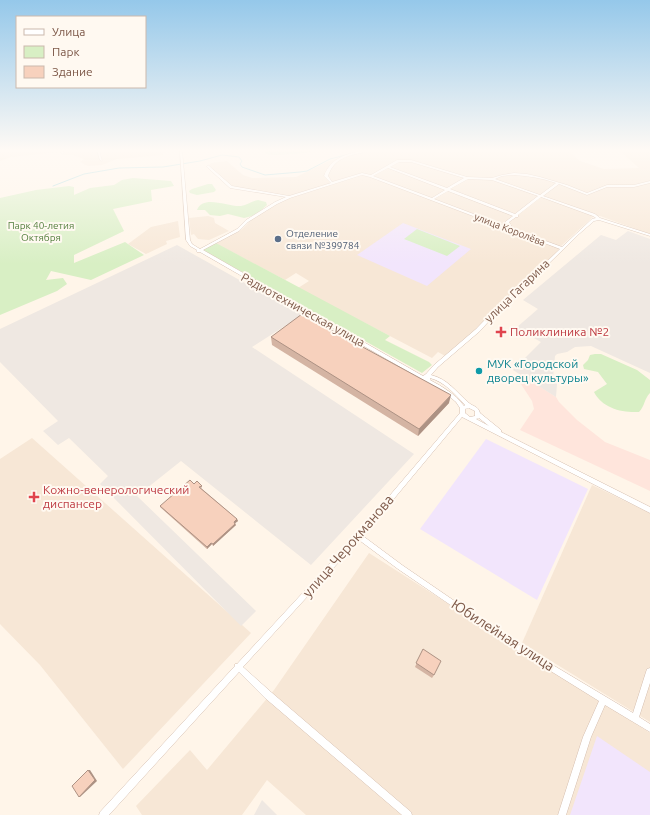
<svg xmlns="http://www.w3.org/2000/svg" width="650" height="815" font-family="Ubuntu,sans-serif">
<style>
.residential{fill:#f7e7d6}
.commercial{fill:#ffe5dc}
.industrial{fill:#efe8e2}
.education{fill:#f2e5fc}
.green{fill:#d8efc4}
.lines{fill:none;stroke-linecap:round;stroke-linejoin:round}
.stream{stroke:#9fd8df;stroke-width:1}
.minor-casing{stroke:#d5beaf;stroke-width:1}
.minor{fill:#fff;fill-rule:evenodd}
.wall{fill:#d4b4a3}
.shaded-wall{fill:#ad9284}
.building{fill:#f7d1bd;stroke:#ad9284}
.service-dot{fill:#5c6f8a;stroke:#fff9f1;stroke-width:1.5}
.health-dot{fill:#e0444e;stroke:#fff9f1;stroke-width:1.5}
.culture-dot{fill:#0f9aa8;stroke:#fff9f1;stroke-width:1.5}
.labels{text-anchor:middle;stroke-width:4;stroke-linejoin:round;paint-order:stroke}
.far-park-label{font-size:10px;fill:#527e3c;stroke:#fff9f1}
.far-street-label{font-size:10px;fill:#7d5848;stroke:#fff9f1}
.far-service-label{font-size:10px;fill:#4e5e75;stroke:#fff9f1;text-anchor:start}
.street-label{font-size:12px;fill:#7d5848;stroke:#fff9f1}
.health-label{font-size:12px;fill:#be3a42;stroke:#fff9f1;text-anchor:start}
.culture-label{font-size:12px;fill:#0d838f;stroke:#fff9f1;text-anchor:start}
.near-street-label{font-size:14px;fill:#7d5848;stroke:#fff9f1}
</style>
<rect width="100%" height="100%" fill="#fff5e9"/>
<g class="residential">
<path d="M3,150h160v5l-46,4 -15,6 -14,1 -8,-4 4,-3 -11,-4h-9l-4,-3 -49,5 -11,4v-10z"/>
<path d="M387,150h181l12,11 24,8 35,-1 -20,-18h31v84l-50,-18h-6l-34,31 1,1 -114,109 -9,-5 -6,6 -134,-70 11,-7 -13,-8 -11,7 -70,-37 27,-14 9,-9 37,-23 -57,-10 -23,-21 3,-3 16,-2 16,14 9,3 44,-1 33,-16 23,-7z"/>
<path d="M208,216l6,2 1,5 14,8 -20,9 -11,-1 -4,-5 -3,1 -2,-17z"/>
<path d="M178,221l2,16 -14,4 1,3 -21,10 -18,-10 23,-17z"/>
<path d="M32,438l219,195 -128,136 -83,-104 -40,-41v-165z"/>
<path d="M592,485l58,28v209l-128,-79z"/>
<path d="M369,553l281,180v82h-344l-39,-35 -25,35h-100l-6,-9 54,-56 17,20 67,-80z"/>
</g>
<path class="commercial" d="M520,374l36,23 3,5 18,18 28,22 45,18v31l-130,-61 14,-21 -2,-8 -13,-20z"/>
<g class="industrial">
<path d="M628,231l22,8v134l-59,-27 -16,1 -8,5 -10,2 -2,2 -2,21 4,7 -1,13 -43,-27 28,-28 -25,-14 22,-19 -15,-9 78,-65 15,5z"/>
<path d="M177,245l125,70 -50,32 162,107 -103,111 -130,-104 -44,35 119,115 -15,15 -141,-142 8,-8 -39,-38 -11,7 -15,-14 15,-10 -58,-59v-33z"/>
<path d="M262,800l15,15h-23z"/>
</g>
<g class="education">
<path d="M403,223l68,26 -44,37 -70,-31z"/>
<path d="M486,439l102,50 -51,111 -117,-71z"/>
<path d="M597,736l53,36v43h-80z"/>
</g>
<g class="green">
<path d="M263,150h58l-17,3 -29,2 -9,-1z"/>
<path d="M133,178l38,3 3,5 -23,4 1,11 -39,8 11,22 -50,24v8l51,-21 19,13 -53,25 -40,-9 -5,9 17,-2 4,6 -10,7 -57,24v-117l36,-8 33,-4 5,1v8l16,-7 24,-3 8,-5z"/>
<path d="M208,184h4l4,6 -2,2 -17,3 -7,-2 -1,-2 3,-2z"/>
<path d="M258,200l8,2 1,3 -11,10 -12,3 -16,-4 -8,2 -10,-1 -5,-5h-8c6,-16 31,-3 44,-4 6,-1 11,-5 17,-6z"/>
<path d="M417,229l43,17 -13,10 -43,-17z"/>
<path d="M216,243l174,93 -5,4 44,22 3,3 -10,8 -219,-123z"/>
<path d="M595,354h6l36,16 13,10v13c-6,6 -5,13 -11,19 -17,1 -37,-4 -45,-20l13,-8 -9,-12 -14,-3 -1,-4 5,-5 2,-5z"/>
</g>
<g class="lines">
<path class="stream" d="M53,186l31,-12 35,-6 44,-1 37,-6 22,-6 17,2 3,4 -2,3 2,3 23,8 35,-3 7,-1 23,-12 32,-8"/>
<defs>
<g id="minor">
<path d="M0,150h4l-4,2z"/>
<path d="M61,150h2v4l-2,-1z"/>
<path d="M97,150h2l3,11 -2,-1z"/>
<path d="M180,150h2l8,90 2,4 8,5 37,-20 9,-9 29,-18 11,-5 -56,-9 -23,-21v-1l1,-1 24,21 57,10 42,-13 -7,-7c7,-19 23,-22 41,-26h1v2c-17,3 -32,6 -38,24l4,6 30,-9 9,2 26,-15h14l56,17 25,1 10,-3 12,-2 13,1 13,3 27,8 20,8 20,-8h27l16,-4v2l-16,4h-27l-20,8 -28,-11 -16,12 52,18 5,4 50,16v2l-51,-16 -5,1 -15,13 -42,41 -30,26 -27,30 -42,36 -7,8c17,4 25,17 38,28 5,4 9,3 11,10l21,17v2l149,75v6l-188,-96 -99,119 39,29 114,78 117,70 13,-41 1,-3 3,-1v15l-11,34 11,7v8l-45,-27 -14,32 -25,78h-8l25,-78 16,-36 -87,-54 -114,-78 -39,-29 -116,127 28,25 140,120 1,3h-10l-137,-117 -26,-26 -130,143h-10l1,-3 135,-146v-2h2l120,-130 103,-121v-5l-4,-6 -12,-10 -244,-140h-3l-1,-1 1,-1 -7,-4 -4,-6zM399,162h12l53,16 -17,10 -57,-21zM388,168l57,22 -13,8 -59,-22zM362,175l8,2 190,72 -25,24 -30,26 -29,30 -42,36 -8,9 -3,2 -220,-126 36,-19 9,-9 29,-18 13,-6zM514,175c14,1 28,3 42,8l-16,12 -45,-16 7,-3zM468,179l24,1 46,16 -23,18 -65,-25zM448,191l65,25 -8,6 3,5 -74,-28zM541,197l52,19 3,2 -4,1 -30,28 -49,-18 -4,-7 7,-5h2v-2zM430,378c15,4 25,16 35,27l-1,1c-9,-12 -21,-19 -34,-26zM469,408l6,3v5l-5,1 -5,-4v-4zM479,418l10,8 -13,-7z"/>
</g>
</defs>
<use href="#minor" class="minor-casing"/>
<use href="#minor" class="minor"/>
</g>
<g class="wall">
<path d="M271,337l178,66 -31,33 -146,-91z"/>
<path d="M194,484l8,2v1l-1,1 36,31 1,2 -3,2 1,2 -23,21 -1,-2 -5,5 -47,-42v-1z"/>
<path d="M423,649l11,26 -2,3 -17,-11z"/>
</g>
<g class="shaded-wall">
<path d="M451,395l-2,8 -31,33 1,-7z"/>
<path d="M237,519l1,2 -4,3v-2z"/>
<path d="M235,524l1,1 -23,21v-2z"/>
<path d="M211,543l1,1 -5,5v-2z"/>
<path d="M88,770h2l7,11 -17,16h-1z"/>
</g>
<g class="building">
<path d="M302,314l149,81 -32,34 -148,-92z"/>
<path d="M190,480l4,4 3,-3 5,5 -3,1 38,32 -3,3 1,2 -22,20 -2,-1 -4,4 -47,-41z"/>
<path d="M423,649l18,12 -7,14 -18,-12z"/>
<path d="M88,770l7,10 -16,17 -7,-11z"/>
</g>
<linearGradient id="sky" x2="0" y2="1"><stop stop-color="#95c8ea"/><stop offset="0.57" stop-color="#fffaf5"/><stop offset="1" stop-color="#fffaf5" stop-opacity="0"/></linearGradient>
<rect width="650" height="264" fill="url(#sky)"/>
<circle class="service-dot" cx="278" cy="239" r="4"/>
<g class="health-dot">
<path d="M499 326h4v4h4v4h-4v4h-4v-4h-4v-4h4z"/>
<path d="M32 491h4v4h4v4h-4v4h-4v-4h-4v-4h4z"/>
</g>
<circle class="culture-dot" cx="479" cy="371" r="4"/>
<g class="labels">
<g class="far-park-label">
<text x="41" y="229">Парк 40-летия<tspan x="41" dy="12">Октября</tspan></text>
</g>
<g class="far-street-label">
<text transform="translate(510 229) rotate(21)" y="4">улица Королёва</text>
</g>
<g class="far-service-label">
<text x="286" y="237">Отделение<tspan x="286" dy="12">связи №399784</tspan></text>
</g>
<g class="street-label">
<text transform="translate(517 291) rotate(-44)" y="4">улица Гагарина</text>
<text transform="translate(303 310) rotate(29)" y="4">Радиотехническая улица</text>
</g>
<g class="health-label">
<text x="510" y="336">Поликлиника №2</text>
<text x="43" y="494">Кожно-венерологический<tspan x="43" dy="14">диспансер</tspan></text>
</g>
<g class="culture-label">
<text x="487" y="368">МУК «Городской<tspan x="487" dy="14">дворец культуры»</tspan></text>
</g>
<g class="near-street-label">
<text transform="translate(348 546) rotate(-49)" y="5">улица Черокманова</text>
<text transform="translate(503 635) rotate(33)" y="5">Юбилейная улица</text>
</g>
</g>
<rect x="16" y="16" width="130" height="72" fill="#fff9f1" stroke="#cbb9ad"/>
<rect x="24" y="29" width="20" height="6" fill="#ffffff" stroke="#cbb9ad"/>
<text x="52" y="36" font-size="12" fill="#7d5848">Улица</text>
<rect x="24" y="46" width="20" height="12" fill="#d8efc4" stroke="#cbb9ad"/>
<text x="52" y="56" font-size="12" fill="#7d5848">Парк</text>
<rect x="24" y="66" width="20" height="12" fill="#f7d1bd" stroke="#cbb9ad"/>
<text x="52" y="76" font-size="12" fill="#7d5848">Здание</text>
</svg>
